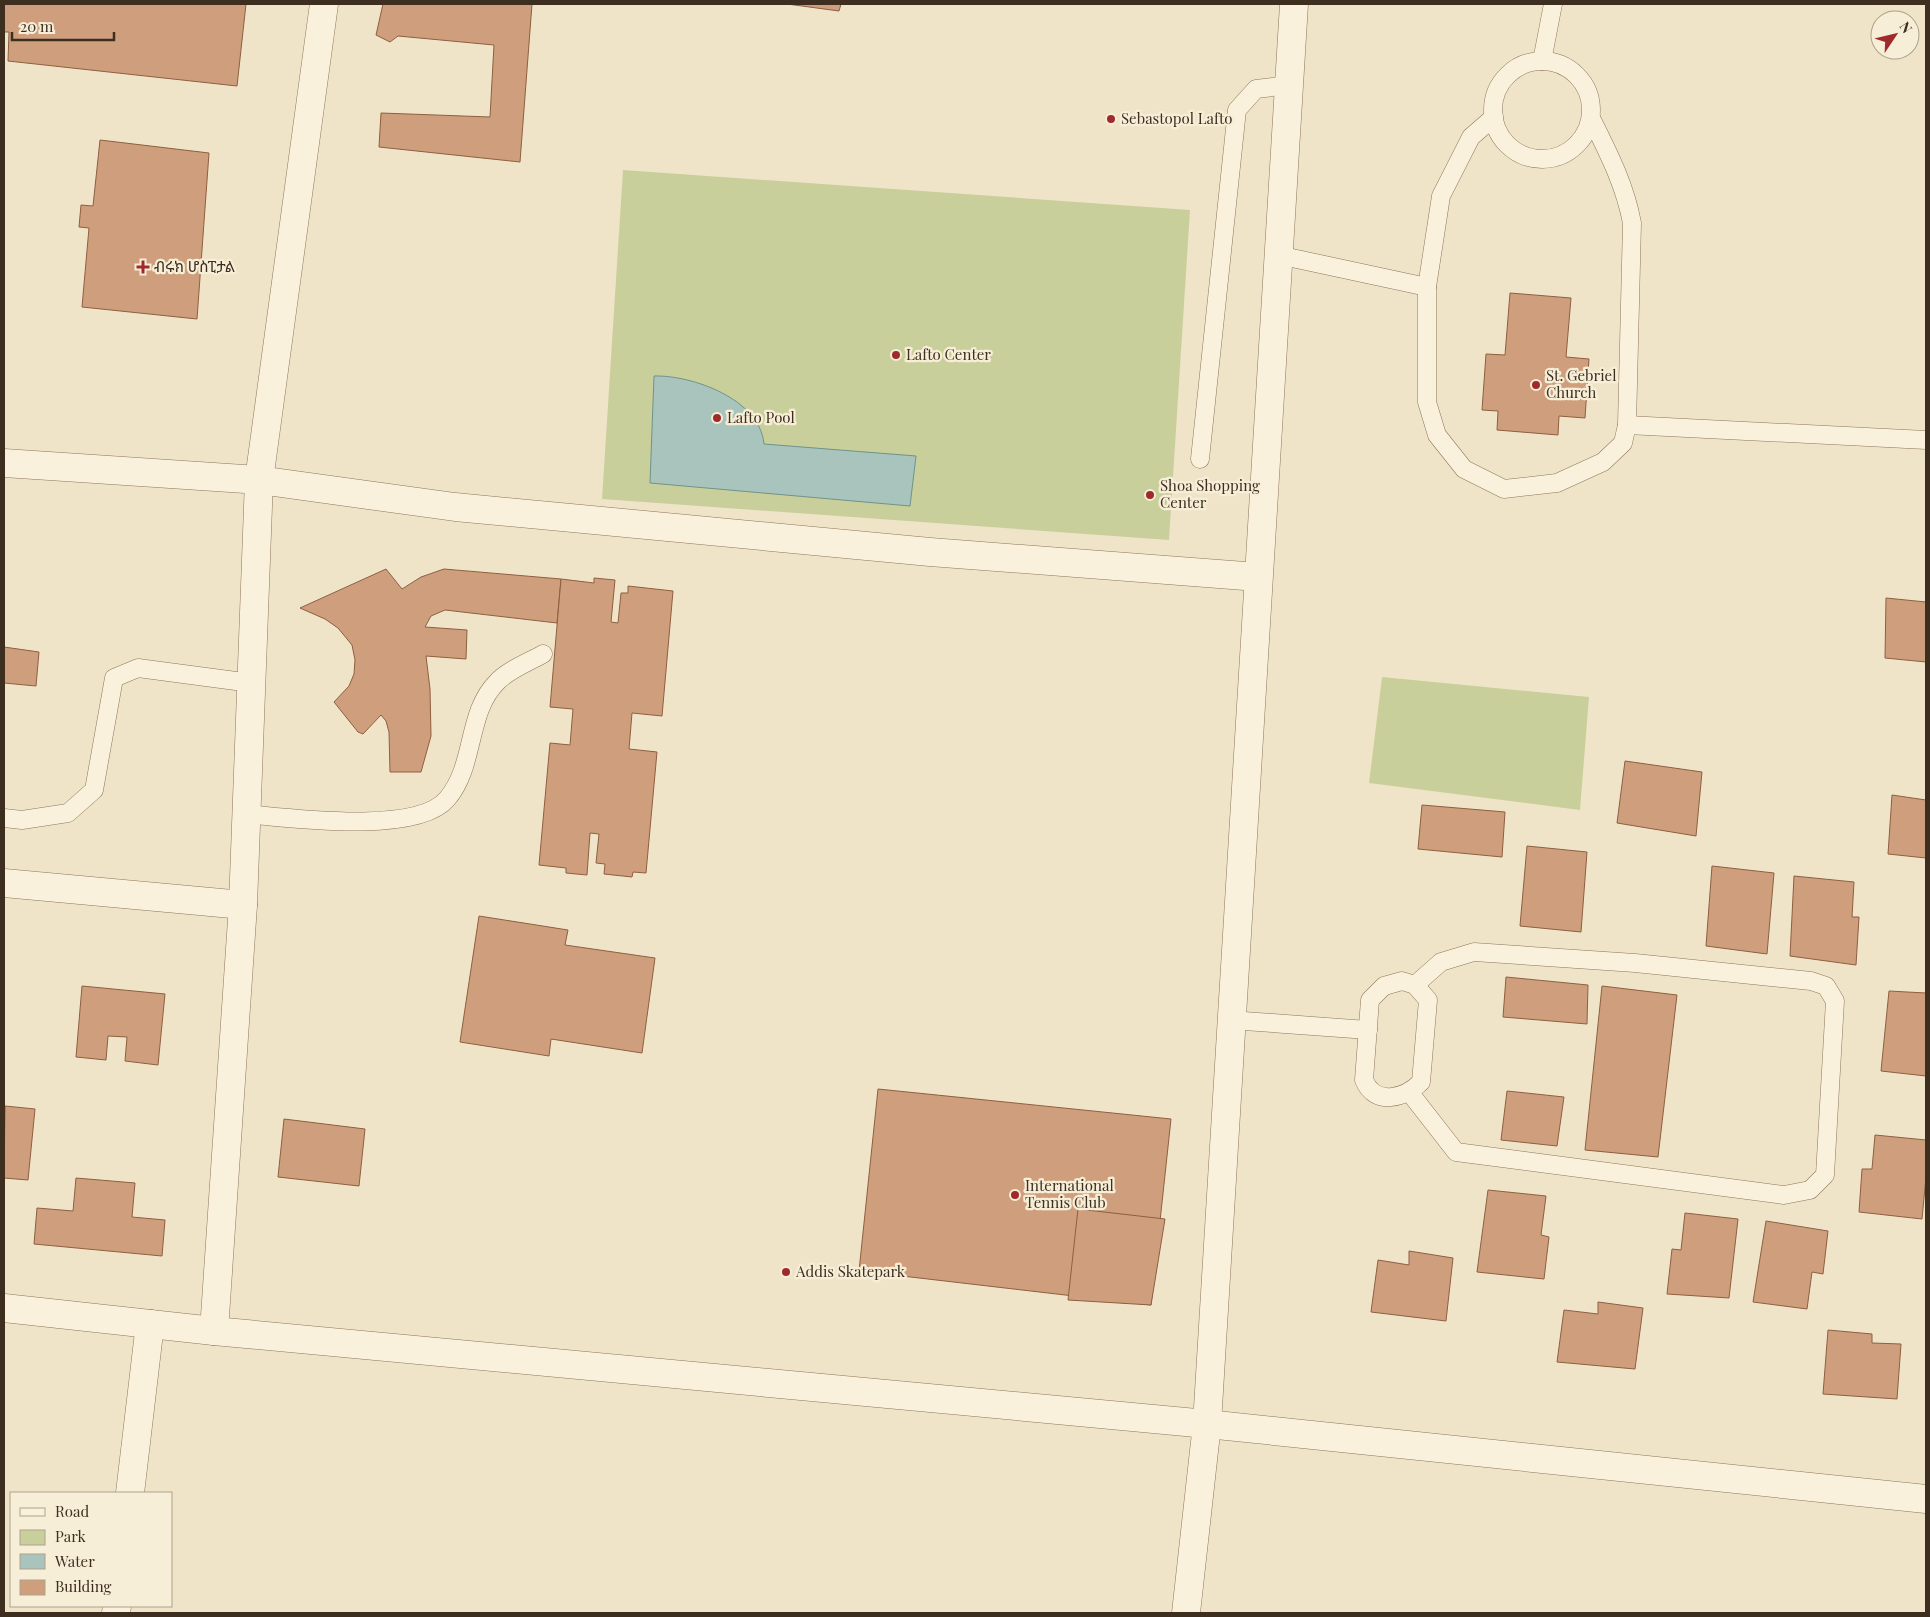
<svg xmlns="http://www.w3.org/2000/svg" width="1930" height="1617" font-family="'Playfair Display','Noto Sans Ethiopic',serif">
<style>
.green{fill:#c9cf9b}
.water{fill:#a9c4bc;stroke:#6f938a}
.building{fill:#cf9f7d;stroke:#8d5f41}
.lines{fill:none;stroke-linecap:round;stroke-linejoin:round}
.service-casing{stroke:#8d765c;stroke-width:19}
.minor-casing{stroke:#8d765c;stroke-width:29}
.tertiary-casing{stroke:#8d765c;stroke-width:29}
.service{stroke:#faf1dc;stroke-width:18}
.minor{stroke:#faf1dc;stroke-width:28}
.tertiary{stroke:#faf1dc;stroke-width:28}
.poi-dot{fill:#9e2a2b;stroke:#f7eed8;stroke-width:2}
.labels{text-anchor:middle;stroke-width:4.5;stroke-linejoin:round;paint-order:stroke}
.poi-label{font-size:15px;fill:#3d2e20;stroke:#f7eed8;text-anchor:start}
</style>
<rect width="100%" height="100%" fill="#f0e4c8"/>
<g class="green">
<path d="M623,170l567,40 -21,330 -567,-41z"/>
<path d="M1382,677l207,20 -9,113 -211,-27z"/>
</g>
<path class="water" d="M654,376c38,-1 106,23 110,68l152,12 -6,50 -260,-23z"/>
<g class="building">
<path d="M4,4h242l-9,82 -229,-25 1,-29h-5z"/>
<path d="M383,4h149l-12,158 -141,-15 2,-34 109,4 4,-72 -96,-9 -8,6 -14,-7z"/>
<path d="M787,4h54l-2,7z"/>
<path d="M100,140l109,13 -12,166 -115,-12 7,-79 -10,-1 2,-22 12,1z"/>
<path d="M1510,293l61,5 -5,59 23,2 -4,59 -26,-2 -1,19 -61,-5 1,-19 -16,-1 4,-56 19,1z"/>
<path d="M386,569l16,20 19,-12 23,-8 117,10 -4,44 -112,-13 -14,6 -6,11 42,3 -1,29 -40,-3 4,33 1,47 -10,36h-31l-1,-40 -3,-11 -5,-6 -18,19 -5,-2 -24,-30 15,-16 5,-12 1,-14 -3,-15 -14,-17 -13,-9 -25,-11z"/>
<path d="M594,578l21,2 -4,42 7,1 3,-30h7v-7l45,5 -11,125 -30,-3 -3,36 28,3 -11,121 -13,-1 -1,5 -28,-3 1,-10 -9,-1 3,-29 -9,-1 -3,42 -21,-2v-5l-27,-3 11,-122 20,2 3,-36 -23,-2 11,-128 33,4z"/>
<path d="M1886,598l40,4v60l-41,-4z"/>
<path d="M4,647l35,5 -3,34 -32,-3z"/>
<path d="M1625,761l77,11 -6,64 -79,-13z"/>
<path d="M1892,795l34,5v58l-38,-4z"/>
<path d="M1422,805l83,7 -3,45 -84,-8z"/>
<path d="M1527,846l60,6 -6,80 -61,-6z"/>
<path d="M1712,866l62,7 -7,81 -61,-8z"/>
<path d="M1794,876l60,6 -2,35h7l-3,48 -66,-9z"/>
<path d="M479,916l89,14 -3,15 90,13 -13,95 -91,-14 -2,17 -89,-14z"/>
<path d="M1506,977l82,8 -1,39 -84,-7z"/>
<path d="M82,986l83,8 -7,71 -33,-4 2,-24 -19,-1 -2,24 -30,-3z"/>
<path d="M1602,986l75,9 -19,162 -73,-7z"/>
<path d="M1889,991l37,2v83l-45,-5z"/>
<path d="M878,1089l293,30 -20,186 -292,-34z"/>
<path d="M1507,1091l57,6 -7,49 -56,-6z"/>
<path d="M5,1106l30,3 -7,71 -24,-2z"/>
<path d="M284,1119l81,10 -6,57 -81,-9z"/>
<path d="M1875,1135l51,5v37l-4,42 -63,-7 3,-43h10z"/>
<path d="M76,1178l59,5 -3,34 33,3 -3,36 -128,-12 3,-36 36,3z"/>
<path d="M1488,1190l58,6 -5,39 8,2 -5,42 -67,-7z"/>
<path d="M1078,1209l87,10 -14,86 -83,-5z"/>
<path d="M1685,1213l53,6 -9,79 -62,-4 5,-45 9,1z"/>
<path d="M1766,1221l62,10 -5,43 -11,-2 -5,37 -54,-7z"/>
<path d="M1409,1251l44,7 -7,63 -75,-9 7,-52 31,5z"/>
<path d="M1598,1302l45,6 -8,61 -78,-7 7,-52 34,4z"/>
<path d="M1828,1330l44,4v9l29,1 -4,55 -74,-5z"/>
</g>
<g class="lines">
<defs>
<g id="service">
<path d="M1542,61l11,-57"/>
<circle cx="1542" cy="110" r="49"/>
<path d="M1494,117l-23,20 -30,59 -14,91v115l10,33 27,34 40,20 53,-6 46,-21 20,-19 4,-18 5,-202c-7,-38 -24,-71 -41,-105"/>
<path d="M1278,255l149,32"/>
<path d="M1627,425l299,15"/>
<path d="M1200,459l37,-349 19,-21 33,-4"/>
<path d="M246,814c44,4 171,21 201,-15 29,-34 19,-86 50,-117 11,-12 32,-20 46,-28"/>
<path d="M4,818l18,2 46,-7 26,-23 20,-112 24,-10 113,15"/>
<path d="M1402,981l13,4 13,15 -7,82c-16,16 -46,25 -57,-2l6,-80 14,-14z"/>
<path d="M1230,1020l138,10"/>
<path d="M1410,1093l46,59 328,43 26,-5 15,-15 10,-174 -9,-15 -15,-5 -176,-18 -161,-11 -33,10 -26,23"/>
</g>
<g id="minor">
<path d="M4,463l255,17 196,27 475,45 328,25"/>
<path d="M4,883l239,22"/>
<path d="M4,1308l210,23 993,93 719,75"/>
<path d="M214,1331l29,-426 16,-425 65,-476"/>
<path d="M130,1493l20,-169"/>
<path d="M116,1613l1,-7"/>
</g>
<path id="tertiary" d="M1186,1613l21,-189 87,-1420"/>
</defs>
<use href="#service" class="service-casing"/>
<use href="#minor" class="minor-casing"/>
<use href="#tertiary" class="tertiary-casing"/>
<use href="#service" class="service"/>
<use href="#minor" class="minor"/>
<use href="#tertiary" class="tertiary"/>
</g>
<g class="poi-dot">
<circle cx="1111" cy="119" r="5"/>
<path d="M140.5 259.5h5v5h5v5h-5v5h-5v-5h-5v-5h5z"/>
<circle cx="896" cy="355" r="5"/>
<circle cx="1536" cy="385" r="5"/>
<circle cx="717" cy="418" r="5"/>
<circle cx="1150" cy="495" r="5"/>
<circle cx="1015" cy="1195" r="5"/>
<circle cx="786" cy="1272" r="5"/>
</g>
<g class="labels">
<g class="poi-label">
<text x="1121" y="124">Sebastopol Lafto</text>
<text x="154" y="272">ብሩክ ሆስፒታል</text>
<text x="906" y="360">Lafto Center</text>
<text x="1546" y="381">St. Gebriel<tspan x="1546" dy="17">Church</tspan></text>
<text x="727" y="423">Lafto Pool</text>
<text x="1160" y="491">Shoa Shopping<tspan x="1160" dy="17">Center</tspan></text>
<text x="1025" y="1191">International<tspan x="1025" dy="17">Tennis Club</tspan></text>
<text x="796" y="1277">Addis Skatepark</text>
</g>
</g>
<rect width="1930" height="1617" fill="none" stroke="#3d2e20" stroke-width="10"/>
<rect x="10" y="1492" width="162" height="115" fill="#f7eed8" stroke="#ada18e"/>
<rect x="20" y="1508" width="25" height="8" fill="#faf1dc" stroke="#ada18e"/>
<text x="55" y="1517" font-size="15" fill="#3d2e20">Road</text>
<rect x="20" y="1530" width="25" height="15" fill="#c9cf9b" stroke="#ada18e"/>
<text x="55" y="1542" font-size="15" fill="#3d2e20">Park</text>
<rect x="20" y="1554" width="25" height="15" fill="#a9c4bc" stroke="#ada18e"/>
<text x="55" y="1567" font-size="15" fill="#3d2e20">Water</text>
<rect x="20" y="1580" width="25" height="15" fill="#cf9f7d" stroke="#ada18e"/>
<text x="55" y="1592" font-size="15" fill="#3d2e20">Building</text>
<g transform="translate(1895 35) rotate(55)"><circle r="24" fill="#f7eed8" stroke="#ada18e"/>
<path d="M0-4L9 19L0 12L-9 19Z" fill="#9e2a2b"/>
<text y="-8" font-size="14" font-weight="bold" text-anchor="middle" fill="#3d2e20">N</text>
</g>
<path d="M12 32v8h102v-8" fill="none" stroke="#3d2e20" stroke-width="2.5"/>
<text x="20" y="32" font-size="15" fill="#3d2e20" stroke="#f7eed8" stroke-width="4" paint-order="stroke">20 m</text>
</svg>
